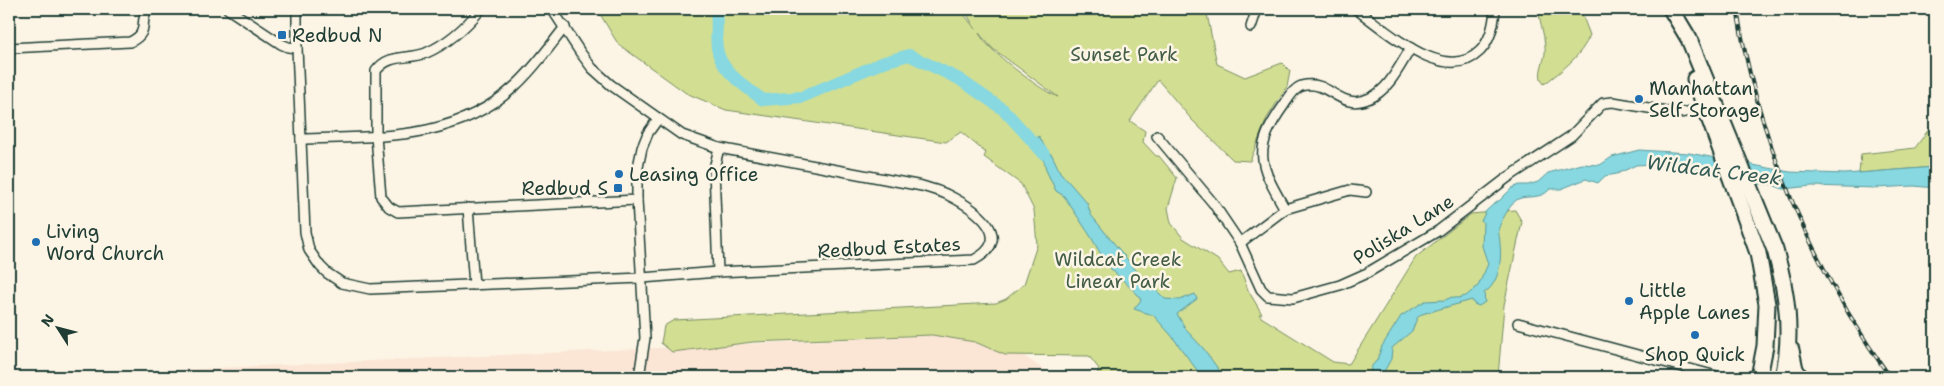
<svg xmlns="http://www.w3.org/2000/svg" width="1944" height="386" font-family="'Shantell Sans',sans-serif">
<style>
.built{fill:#fbe5d5}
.green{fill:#d2de92;stroke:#788e63;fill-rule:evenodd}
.water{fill:#87d8e1;stroke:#5d9a9c}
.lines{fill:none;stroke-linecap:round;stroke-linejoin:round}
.river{stroke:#87d8e1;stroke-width:12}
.street-casing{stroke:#1f3d34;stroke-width:12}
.highway-casing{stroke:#1f3d34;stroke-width:19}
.street{stroke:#fcf5e5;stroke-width:9}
.highway{stroke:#fcf5e5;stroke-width:15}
.rail-casing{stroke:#1f3d34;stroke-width:4}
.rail{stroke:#fcf5e5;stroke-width:2;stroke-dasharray:5.5;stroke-linecap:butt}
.poi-dot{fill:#1f6fb2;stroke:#fcf5e5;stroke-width:2}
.labels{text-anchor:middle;stroke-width:5;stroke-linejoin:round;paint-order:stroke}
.poi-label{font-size:19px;fill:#1f3d34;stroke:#fcf5e5;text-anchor:start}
.park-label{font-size:19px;fill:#435d47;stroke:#fcf5e5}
.street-label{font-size:19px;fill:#1f3d34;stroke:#fcf5e5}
.water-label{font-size:20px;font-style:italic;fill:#345c57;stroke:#fcf5e5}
</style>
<rect width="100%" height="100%" fill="#fcf5e5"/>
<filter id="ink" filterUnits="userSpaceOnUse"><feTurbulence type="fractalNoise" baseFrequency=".02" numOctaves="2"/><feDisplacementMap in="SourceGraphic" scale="10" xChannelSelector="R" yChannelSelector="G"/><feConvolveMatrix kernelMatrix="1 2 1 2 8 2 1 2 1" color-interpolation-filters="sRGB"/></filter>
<g filter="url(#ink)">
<path class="built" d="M990,333l65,44h-1038z"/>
<g class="green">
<path d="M597,9h363l16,21 -12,-21h242l11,55 28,13 37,-14 8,8 -3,16 -20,31 -17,43 -17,-1 -41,-40 -34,-40 -28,41 15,10 -2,11 13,14h3l18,22 -9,30 3,15 12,15 35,22 11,14 12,-3 7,19 14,24h-3l2,3 72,45 16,2 67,-107 55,-43 44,-4 7,12 -18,83 -6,72h-402l3,-8 -10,-13 -84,-1 -30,-13 -43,-7 -179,7 -81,10 -11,-9 3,-17 10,-6 322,-17 10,-4 18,-15 13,-39 -3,-35 -13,-26 -37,-27 2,-4 -25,-21 -15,10 -220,-32 -40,-17 -68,-49zM979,33l13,15 66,49c-17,-6 -73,-49 -79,-64z"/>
<path d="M1538,9h42l10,26c-8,20 -28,36 -46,49 -8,-9 0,-21 1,-31 1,-14 -5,-30 -7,-44z"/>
<path d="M1935,121v46l-76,6 2,-19 54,-6z"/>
</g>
<g class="water">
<path d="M1039,136l8,15 5,4 8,17 27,31 4,12 44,54 30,30 15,1 15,-6 2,5 -20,15 10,17 16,17 21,29h-22l-31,-42 -18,-20 -19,-6 7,-9 -3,-5 -31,-30 -16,-28 -27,-41 -8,-5 -10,-21 -2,-9 -13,-15z"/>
<path d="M1639,150l50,3 101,19 55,2 90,-7v21l-21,-2 -39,2 -63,-2 -29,3 -13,-5h-15l-59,-12 -16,-5 -17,-1 -9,-2 -18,1 -19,9 -12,2 -7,7 -12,-4 -25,10h-11c-9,11 -23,6 -32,10 -7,4 -15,19 -18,26 -3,6 0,12 0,19 2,16 -1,40 -16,49l1,9 -6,4 -5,-2 -2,-4 -50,14 -5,4 -5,13 -20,17 -1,11 -10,18h-11l1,-10 6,-7 5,-14 19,-30 24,-15 20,-1 7,-3 6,1 8,-2 12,-10 10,-22 -6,-18 1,-24 -2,-1 5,-10 11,-10h2l13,-13 7,-3h9l10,-3 10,-9 34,-9 18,1 12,-8z"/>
</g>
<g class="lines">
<path class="river" d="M715,9c4,12 0,26 2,39 3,23 29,39 46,52l39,-3 82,-35 25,-7 50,24 45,31 40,44"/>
<defs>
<g id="street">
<path d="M228,9l53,35 7,3 9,1"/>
<path d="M297,9v39l8,184 4,18 11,16 7,7 15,10 28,6 272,-11 76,-6 256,-12c43,-23 0,-52 -26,-65 -8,-4 -17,-6 -26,-9l-203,-38 -37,-13 -71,-50 -19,-17 -12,-16 -28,-43"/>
<path d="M481,9c-15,18 -32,34 -55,44 -18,7 -37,0 -50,18v65l5,61 8,10 9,5 239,-12"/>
<path d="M1356,9c30,21 89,77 124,42 10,-10 14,-28 15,-42"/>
<path d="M1251,27l6,-18"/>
<path d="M9,48l121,-6c21,-10 8,-20 18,-33"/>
<path d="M1157,136l56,67 27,40 21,46 7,7 25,2 47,-13 27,-12 71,-42 69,-53 64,-42 32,-33 10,-1 65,11 32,-4"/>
<path d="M301,139c77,-3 153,3 214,-53 19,-17 34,-39 50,-59"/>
<path d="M468,208l6,77"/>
<path d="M1285,209c-26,-45 -33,-59 -1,-104 6,-9 11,-19 22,-20 24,-4 35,27 64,13 19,-8 30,-33 41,-50"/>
<path d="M1240,243l45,-34 65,-19 16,2"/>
<path d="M718,272l-4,-103 5,-21"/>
<path d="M1518,323l202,54"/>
<path d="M639,377l6,-39 -8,-138v-28l5,-24 6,-15 10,-14"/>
</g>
<g id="highway">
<path d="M1671,9l18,30 86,211c12,42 18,84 8,127"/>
<path d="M1695,79l63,174 9,51 -2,42 -6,31"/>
<path d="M1791,350l4,19 5,8"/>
</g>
</defs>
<use href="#street" class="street-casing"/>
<use href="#highway" class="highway-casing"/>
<use href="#street" class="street"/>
<use href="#highway" class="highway"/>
<defs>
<path id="rail" d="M1737,9c21,132 76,260 153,368"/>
</defs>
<use href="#rail" class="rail-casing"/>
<use href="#rail" class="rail"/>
</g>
</g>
<g class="poi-dot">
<rect x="277" y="30" width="10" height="10" rx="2.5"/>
<circle cx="1639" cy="99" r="5"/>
<circle cx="619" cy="174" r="5"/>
<rect x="613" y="183" width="10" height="10" rx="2.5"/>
<circle cx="36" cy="242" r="5"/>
<circle cx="1629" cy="301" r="5"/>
<circle cx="1695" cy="335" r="5"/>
</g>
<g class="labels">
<g class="poi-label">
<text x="292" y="42">Redbud N</text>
<text x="1649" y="95">Manhattan<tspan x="1649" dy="22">Self Storage</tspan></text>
<text x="629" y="181">Leasing Office</text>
<text x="608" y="195" text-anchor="end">Redbud S</text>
<text x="46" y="238">Living<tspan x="46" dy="22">Word Church</tspan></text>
<text x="1639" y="297">Little<tspan x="1639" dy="22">Apple Lanes</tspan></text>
<text x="1695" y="361" text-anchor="middle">Shop Quick</text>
</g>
<g class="park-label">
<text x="1124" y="61">Sunset Park</text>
<text x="1118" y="266">Wildcat Creek<tspan x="1118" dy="22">Linear Park</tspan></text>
</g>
<g class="street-label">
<text transform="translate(1403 229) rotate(-32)" y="7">Poliska Lane</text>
<text transform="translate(889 247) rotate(-3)" y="7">Redbud Estates</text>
</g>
<g class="water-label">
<text transform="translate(1714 170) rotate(7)" y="7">Wildcat Creek</text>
</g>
</g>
<rect width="1944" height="386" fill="none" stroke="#fcf5e5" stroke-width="30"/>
<rect x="15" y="15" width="1914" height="356" fill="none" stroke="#1f3d34" stroke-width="2" filter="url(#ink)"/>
<g transform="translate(58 328) rotate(306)" stroke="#fcf5e5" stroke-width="4" paint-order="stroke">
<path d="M0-4L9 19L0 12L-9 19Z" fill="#1f3d34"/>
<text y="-8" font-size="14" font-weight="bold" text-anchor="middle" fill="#1f3d34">N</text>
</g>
</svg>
